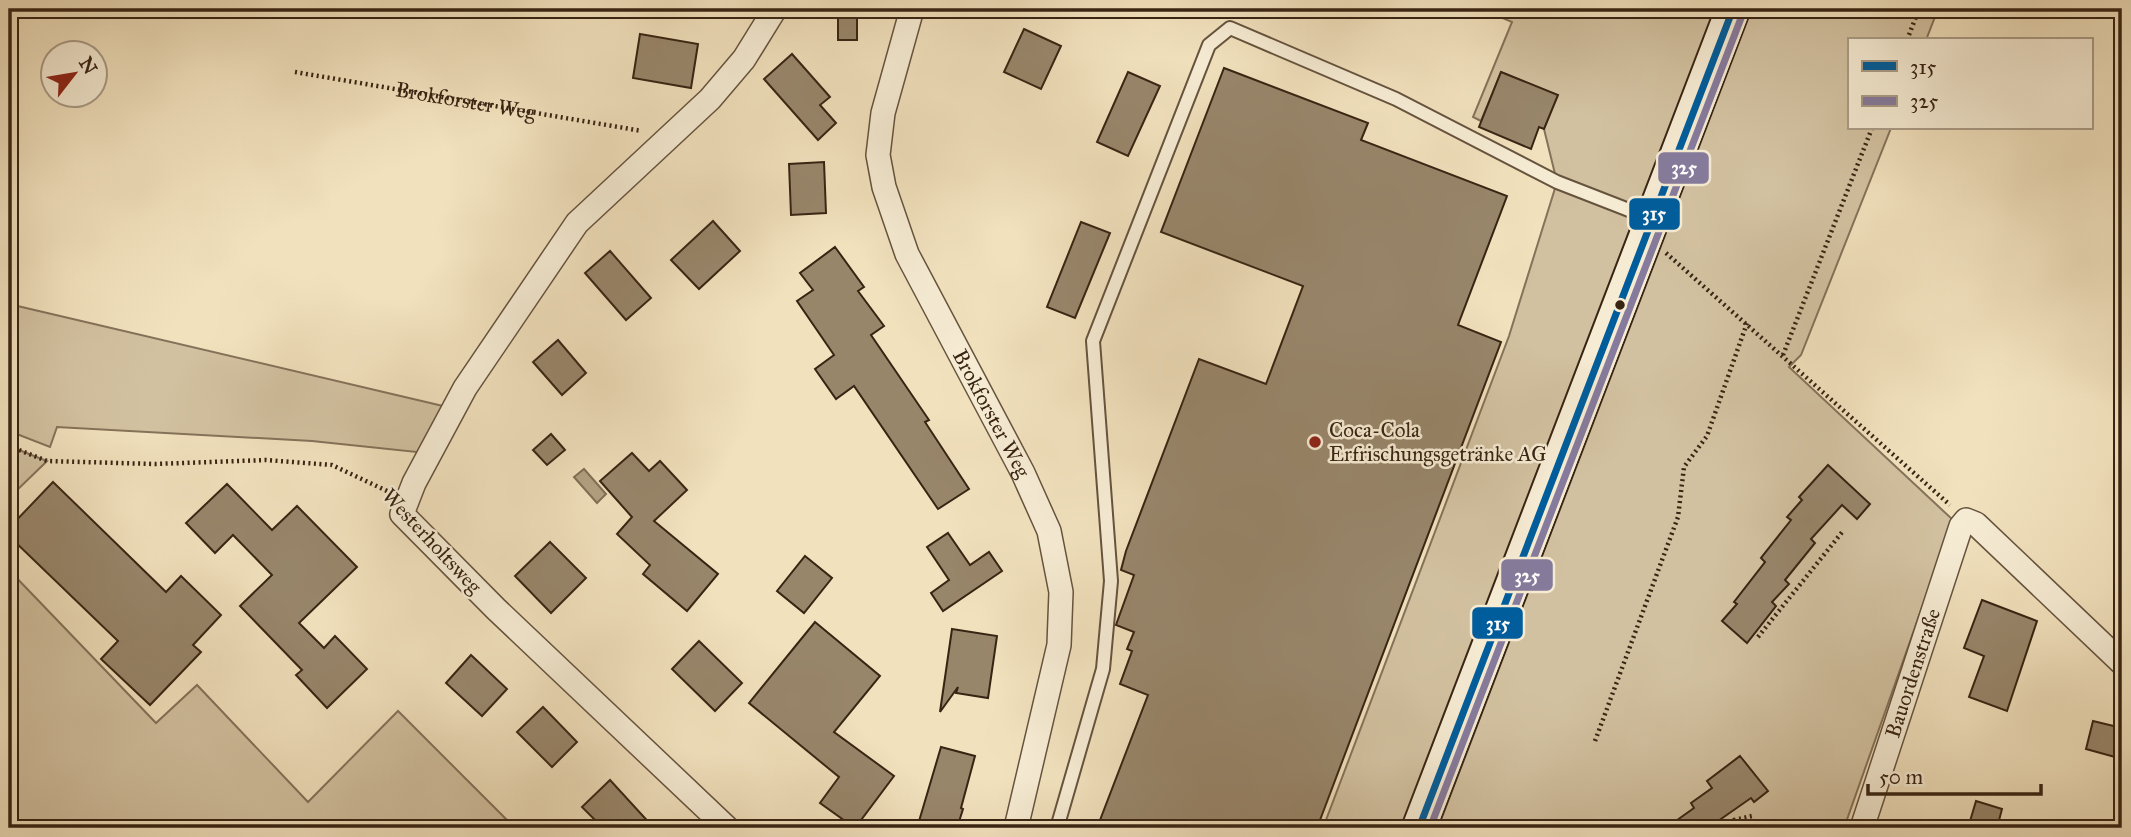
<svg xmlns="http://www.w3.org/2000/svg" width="2131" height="837" font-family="'IM FELL Great Primer',serif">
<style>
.green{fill:#d2c1a0;stroke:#85725a;stroke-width:2}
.water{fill:#b2a183;stroke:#816f56;stroke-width:2}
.building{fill:#98866b;stroke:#382413;stroke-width:2}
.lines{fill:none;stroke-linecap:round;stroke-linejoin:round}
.lane-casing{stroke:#66533e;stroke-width:16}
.street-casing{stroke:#66533e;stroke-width:26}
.secondary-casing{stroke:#382413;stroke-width:37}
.path{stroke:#382413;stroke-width:4.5;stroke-dasharray:2 3.5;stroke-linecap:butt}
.lane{stroke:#f6ecd4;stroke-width:12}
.street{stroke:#f6ecd4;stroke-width:23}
.secondary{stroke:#f6ecd4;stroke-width:33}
.bus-1-casing{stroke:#f6ecd4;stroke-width:12}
.bus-2-casing{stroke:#f6ecd4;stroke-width:12}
.bus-1{stroke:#005d9c;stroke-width:7}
.bus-2{stroke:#867b9d;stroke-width:7}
.bus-dot{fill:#382413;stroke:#f6ecd4;stroke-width:2.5}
.poi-dot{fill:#8f2418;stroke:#f6ecd4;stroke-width:2.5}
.labels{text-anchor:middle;stroke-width:5;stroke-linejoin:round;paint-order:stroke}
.street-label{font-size:21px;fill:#382413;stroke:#f6ecd4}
.poi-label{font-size:21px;fill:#382413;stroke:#f6ecd4;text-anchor:start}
.line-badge{stroke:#f6ecd4;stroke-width:2.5}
.badge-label{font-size:19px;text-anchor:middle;font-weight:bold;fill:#fff}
</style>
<rect width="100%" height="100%" fill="#f1e1bd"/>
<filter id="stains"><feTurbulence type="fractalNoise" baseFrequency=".00286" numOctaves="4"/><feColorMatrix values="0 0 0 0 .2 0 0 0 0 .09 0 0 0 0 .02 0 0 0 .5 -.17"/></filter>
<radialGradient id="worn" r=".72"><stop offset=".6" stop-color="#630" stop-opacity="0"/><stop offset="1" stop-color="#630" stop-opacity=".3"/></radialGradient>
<g class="green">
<path d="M1482,9h456l-12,31h-77v88h42l-90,227 -12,12 164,153 -109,308h-521l186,-492 48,-154 -13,-53 13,-34 -56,-23 -20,49 -8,-4 39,-95z"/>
<path d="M9,304l434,102 -17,47 -114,-12 -255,-14 -7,20 -41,-16z"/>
<path d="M9,446l38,15 -38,37z"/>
<path d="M9,570l147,153 41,-38 111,117 90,-91 117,117h-506z"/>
</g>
<path class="water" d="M584,469l22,25 -9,9 -23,-26z"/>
<g class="building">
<rect x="838" y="13" width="19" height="27"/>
<path d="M1024,29l37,17 -20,43 -37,-17z"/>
<path d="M640,34l58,10 -7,44 -58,-10z"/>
<path d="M792,54l38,43 -10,8 16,18 -18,17 -54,-61z"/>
<path d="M1224,68l144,55 -7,17 146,56 -49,129 43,17 -184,486h-220l51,-133 -28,-11 12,-33 -5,-2 7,-17 -18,-7 18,-50 -13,-5 5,-19 73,-192 67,25 37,-98 -142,-54z"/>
<path d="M1128,72l32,14 -32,70 -31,-14z"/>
<path d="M1501,72l57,23 -14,34 -5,-2 -8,22 -52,-22z"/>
<path d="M824,162l2,51 -35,2 -2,-51z"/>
<path d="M713,221l27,30 -41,38 -28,-29z"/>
<path d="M1081,222l29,11 -35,85 -28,-11z"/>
<path d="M835,247l29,40 -6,4 26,35 -13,9 58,85 -4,2 44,67 -31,20 -84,-123 -18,13 -21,-30 19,-14 -37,-54 16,-11 -13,-17z"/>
<path d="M610,251l41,47 -25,22 -41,-47z"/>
<path d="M558,340l28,33 -24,22 -29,-33z"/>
<path d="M551,434l14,16 -18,15 -14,-15z"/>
<path d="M632,453l17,18 11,-10 27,29 -33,31 64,53 -31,37 -44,-37 7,-9 -33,-31 15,-17 -32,-36z"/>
<path d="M1828,465l42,39 -13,15 -15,-14 -31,34 4,4 -30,37 4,4 -17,18 4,4 -29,37 -25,-22 15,-17 -3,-2 31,-40 -4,-4 30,-38 -4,-3 15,-17 -3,-3z"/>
<path d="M53,482l113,110 15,-16 40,39 -28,30 8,7 -51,53 -49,-46 17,-18 -109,-105v-8z"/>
<path d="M227,484l45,46 25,-24 60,61 -58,56 25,25 11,-12 32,33 -40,39 -31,-33 6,-5 -62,-64 32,-31 -39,-40 -18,18 -29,-30z"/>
<path d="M948,533l22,32 19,-13 13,19 -59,40 -12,-18 18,-13 -22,-33z"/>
<path d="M550,542l36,36 -35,35 -36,-37z"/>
<path d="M805,556l27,22 -28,35 -27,-22z"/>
<path d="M1982,600l55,21 -30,90 -38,-14 15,-41 -20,-8z"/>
<path d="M815,622l65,54 -46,56 60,44 -39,52 -35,-25 19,-26 -90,-74z"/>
<path d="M952,629l45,7 -9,62 -32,-5 2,-6 -18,25z"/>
<path d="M699,641l43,42 -27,28 -43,-42z"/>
<path d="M471,655l36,34 -25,27 -36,-33z"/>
<path d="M543,707l34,35 -25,25 -35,-35z"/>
<path d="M2093,721l29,7v31l-36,-10z"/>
<path d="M941,747l34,9 -14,52 2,1 -6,19h-40z"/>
<path d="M1740,756l28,35 -14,11 -3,-4 -43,30h-42l28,-20 -3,-5 21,-15 -5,-7z"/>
<path d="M610,780l44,48h-51l-21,-21z"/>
<path d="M1976,801l26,8 -5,19h-29z"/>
</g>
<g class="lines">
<defs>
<path id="lane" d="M1057,828l46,-159 8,-88 -18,-240 116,-296 21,-17 166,71 161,83 95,37"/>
<g id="street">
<path id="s2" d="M912,9l-29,104 -5,42 6,32 23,67 116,219 26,58 12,61 -2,53 -43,183"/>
<path d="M727,828l-231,-219 -94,-95 12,-31 51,-95 112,-165 133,-124 34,-40 31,-50"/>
<path id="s3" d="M1862,828l99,-302 5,-6 10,4 146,139"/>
</g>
<path id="secondary" d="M1419,828l314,-819"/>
</defs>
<use href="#lane" class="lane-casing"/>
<use href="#street" class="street-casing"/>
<use href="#secondary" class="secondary-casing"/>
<g class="path">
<path d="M1907,40l12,-31"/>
<path id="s1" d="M295,72l347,59"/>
<path d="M1666,253l284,252"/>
<path d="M1783,355l89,-227"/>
<path d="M9,446l38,15 108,3 111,-4 66,5 55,26"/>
<path d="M1758,637l85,-106"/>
<path d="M1595,741l83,-224 6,-50 23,-31 40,-113"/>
<path d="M1726,828l8,-8 18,-4"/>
</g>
<use href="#lane" class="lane"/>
<use href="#street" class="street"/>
<use href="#secondary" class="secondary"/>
<defs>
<path id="bus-1" d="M1419,828l314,-819"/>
<path id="bus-2" d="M1430,828l313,-815"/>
</defs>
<use href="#bus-1" class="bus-1-casing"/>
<use href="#bus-2" class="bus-2-casing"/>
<use href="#bus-1" class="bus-1"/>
<use href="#bus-2" class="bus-2"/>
</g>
<circle class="bus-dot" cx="1620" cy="305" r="6"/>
<circle class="poi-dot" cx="1315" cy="442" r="7"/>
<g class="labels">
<g class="street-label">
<text dy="7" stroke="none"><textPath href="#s1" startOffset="173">Brokforster Weg</textPath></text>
<text dy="7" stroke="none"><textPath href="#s2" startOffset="434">Brokforster Weg</textPath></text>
<text transform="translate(432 541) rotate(47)" y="7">Westerholtsweg</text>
<text dy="7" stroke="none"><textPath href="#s3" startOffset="163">Bauordenstraße</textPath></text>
</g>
<g class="poi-label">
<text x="1329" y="437">Coca-Cola<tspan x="1329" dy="24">Erfrischungsgetränke AG</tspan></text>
</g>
</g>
<g class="line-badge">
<rect x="1657" y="151" width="53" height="34" rx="7" fill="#867b9d"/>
<rect x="1628" y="197" width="53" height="34" rx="7" fill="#005d9c"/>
<rect x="1500" y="558" width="54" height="34" rx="7" fill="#867b9d"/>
<rect x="1471" y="606" width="53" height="34" rx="7" fill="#005d9c"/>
</g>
<g class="badge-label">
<text x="1684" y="174">325</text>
<text x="1654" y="220">315</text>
<text x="1527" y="582">325</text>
<text x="1498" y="630">315</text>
</g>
<rect width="2131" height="837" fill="none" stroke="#f1e1bd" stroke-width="35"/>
<rect x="10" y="10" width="2110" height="816" fill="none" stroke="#382413" stroke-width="3.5"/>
<rect x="18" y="18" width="2096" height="802" fill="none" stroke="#382413" stroke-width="2"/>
<rect x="1848" y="38" width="245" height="91" fill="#f6ecd4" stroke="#aa9c87" stroke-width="2"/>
<rect x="1862" y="61" width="35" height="10" fill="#005d9c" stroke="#aa9c87" stroke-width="2"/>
<text x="1910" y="74" font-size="21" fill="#382413">315</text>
<rect x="1862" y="96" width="35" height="10" fill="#867b9d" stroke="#aa9c87" stroke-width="2"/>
<text x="1910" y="108" font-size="21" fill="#382413">325</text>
<g transform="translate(74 74) rotate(59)"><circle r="33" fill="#f6ecd4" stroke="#aa9c87" stroke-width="2"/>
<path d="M0-5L12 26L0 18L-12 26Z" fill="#8f2418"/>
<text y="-10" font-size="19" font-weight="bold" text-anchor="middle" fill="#382413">N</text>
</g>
<path d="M1868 784v10h173v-10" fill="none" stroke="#382413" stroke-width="3.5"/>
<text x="1879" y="784" font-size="21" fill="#382413" stroke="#f6ecd4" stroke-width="5" paint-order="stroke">50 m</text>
<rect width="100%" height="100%" filter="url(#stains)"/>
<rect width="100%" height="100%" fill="url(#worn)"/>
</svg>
